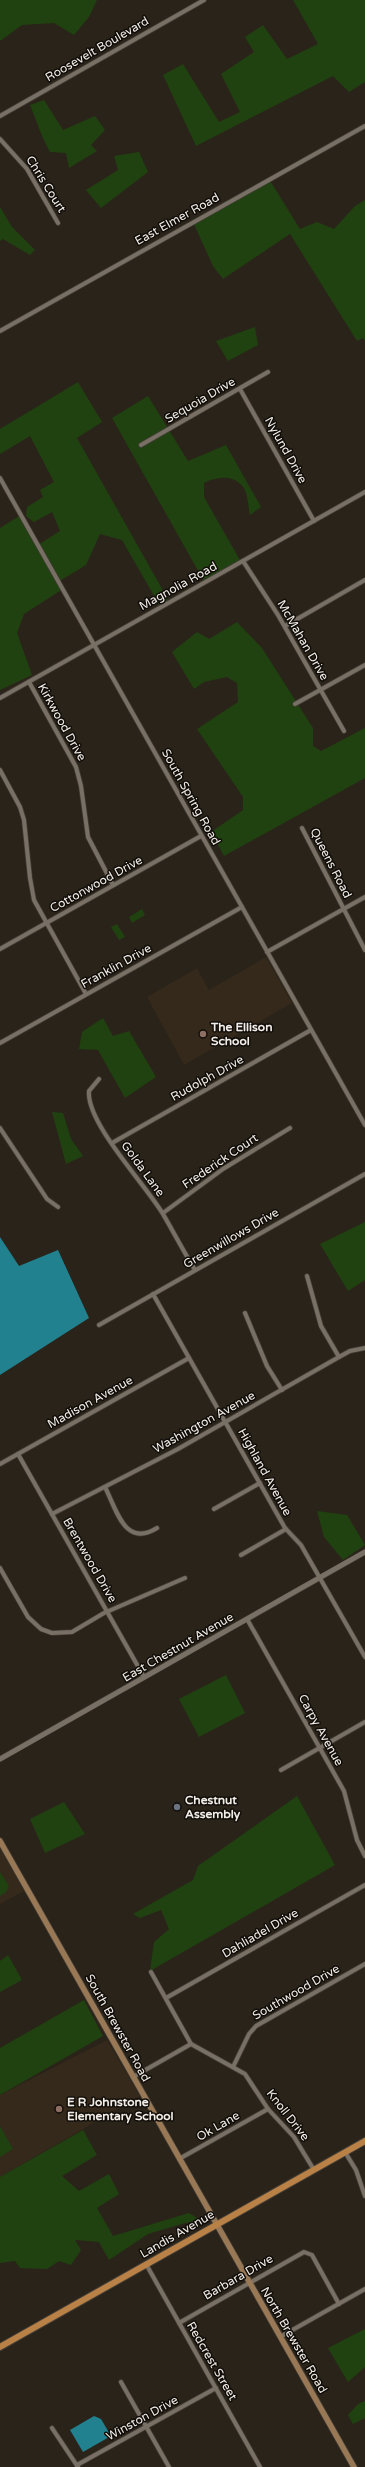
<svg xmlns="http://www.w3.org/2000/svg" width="365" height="2467" font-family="'Varela Round',sans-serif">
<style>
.built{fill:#34291a}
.green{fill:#204210}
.water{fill:#21818f}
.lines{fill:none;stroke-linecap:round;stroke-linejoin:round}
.minor-casing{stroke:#443e37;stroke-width:5.5}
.tertiary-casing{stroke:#443e37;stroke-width:6}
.secondary-casing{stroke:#443e37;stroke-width:7}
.primary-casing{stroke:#443e37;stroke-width:8}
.minor{stroke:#797065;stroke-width:4}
.tertiary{stroke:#797065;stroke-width:5}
.secondary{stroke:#997856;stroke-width:5.5}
.primary{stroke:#b98146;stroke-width:6}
.education-dot{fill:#8d6e63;stroke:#100d09;stroke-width:1.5}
.worship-dot{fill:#6b7280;stroke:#100d09;stroke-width:1.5}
.labels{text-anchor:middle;stroke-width:3;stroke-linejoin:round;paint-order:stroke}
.street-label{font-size:12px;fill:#f2ede7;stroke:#100d09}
.poi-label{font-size:12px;font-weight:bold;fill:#f2ede7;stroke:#100d09;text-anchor:start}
</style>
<rect width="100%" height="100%" fill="#2a2319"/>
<g class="built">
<path d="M266,957l26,46 -108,62 -37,-68 50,-29 12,22z"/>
<path d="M0,1848l24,43 -24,13z"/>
<path d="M107,2040l33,56 -140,81v-82z"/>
</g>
<g class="green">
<path d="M0,0h97l-8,17 -15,18 -20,-12 -32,2 -22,16z"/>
<path d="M293,0h72v82l-16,10 -16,-16 -137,70 -33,-71 20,-11 36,58 21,-10 -19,-38 33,-22 -9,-15 18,-12 24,34 31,-15z"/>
<path d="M44,100l19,30 32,-14 10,14 -14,15 6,6 -28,17 -3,-15 -16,-1c-9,-16 -13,-30 -20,-47z"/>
<path d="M139,152l9,20 -47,36 -15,-18 32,-20 -4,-14z"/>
<path d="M269,179l31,50 17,-7 17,7 21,-23 10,-6v141l-2,-3 -6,3 -67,-107 -67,45 -10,-13 -20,-44z"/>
<path d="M0,207l12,20 23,23 -5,5 -27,-16 -3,2z"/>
<path d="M255,327l3,18 -30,16 -12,-20z"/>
<path d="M78,382l24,40 -25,16 93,165 -9,5 -39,-68 -22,-6 -14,31 -28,17 5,7 -39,25 -7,19 15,42 -32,15v-162l21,-13 17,30 22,-14 -8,-19 -18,10 -8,-6 1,-9 16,-10 -3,-7 14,-8 -24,-46 -30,18v-25z"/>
<path d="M148,396l40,65 38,-16 35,62 -11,8c-2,-8 -2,-22 -7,-28 -10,-13 -27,-10 -39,-4v14l37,65 -36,21 -93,-165z"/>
<path d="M237,622l25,26 51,80v18l8,5 44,-23v50l-141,78 -13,-24 32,-22v-13l-46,-68 41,-27 -1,-19 -10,-6 -23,5 -10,7 -22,-37 25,-20 12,7z"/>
<path d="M142,909l3,6 -13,8 -3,-6z"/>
<path d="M117,924l8,13 -6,3 -8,-13z"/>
<path d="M103,1018l10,18 16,-5 27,46 -31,21 -27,-48 -19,-1 3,-17z"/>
<path d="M52,1112l11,1 8,26 12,17 -17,8z"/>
<path d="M365,1222v58l-17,11 -28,-47z"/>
<path d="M317,1511l30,4 18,30 -22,15 -19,-23z"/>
<path d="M226,1675l19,38 -46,24 -20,-38z"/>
<path d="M297,1796l38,69 -185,106 4,-29 15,-13 -8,-19 -21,8 -7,-4 60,-34 5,-14z"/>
<path d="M64,1802l21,32 -40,19 -15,-34z"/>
<path d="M0,1872l9,14 -3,6 -6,4z"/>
<path d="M8,1955l14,25 -22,12v-31z"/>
<path d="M84,2000l19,36 -103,59v-47z"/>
<path d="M0,2126l13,23 -13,8z"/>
<path d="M83,2130l14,25 -35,21 17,15 30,-17 10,20 -22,14 16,28 76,-23 13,8 -17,2 -37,11 -39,26 -10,-18 -24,-2 6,10 -10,15 -12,-4 -12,8 -27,-1 -5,-7 -15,2v-86z"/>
<path d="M365,2329v38l-17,15 -20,-34z"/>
<path d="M365,2401v17l-12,6 -5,-9 10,-11z"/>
</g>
<g class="water">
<path d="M0,1237l19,29 39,-16 31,68 -89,57z"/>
<path d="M94,2416l7,3 10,17 -28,16 -13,-22z"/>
</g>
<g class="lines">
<defs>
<g id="minor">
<path d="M0,116l204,-116"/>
<path d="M0,139l27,30 31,54"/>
<path d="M0,331l365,-205"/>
<path d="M240,389l74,132"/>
<path d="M141,445l127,-73"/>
<path d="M0,478l365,647"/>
<path d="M243,561l35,54 66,116"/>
<path d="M285,626l80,-46"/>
<path d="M29,682l47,85 5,19 7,51 25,48"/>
<path d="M0,698l365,-206"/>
<path d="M295,704l70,-39"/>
<path d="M0,770l20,37 4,13 6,58 4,22 52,94"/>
<path d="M302,828l63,122"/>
<path d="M0,949l201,-113"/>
<path d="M267,952l98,-55"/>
<path d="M0,1043l242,-136"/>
<path d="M99,1079l-10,12c-3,32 57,94 74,123 11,19 21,38 32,56"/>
<path d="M0,1128l47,71 11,8"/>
<path d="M112,1143l199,-113"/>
<path d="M163,1213l60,-44 67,-41"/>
<path d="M307,1276l14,50 18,31"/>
<path d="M153,1294l132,234 16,17 64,112"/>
<path d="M245,1313l22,53 15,24"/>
<path d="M99,1325l266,-151"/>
<path d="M18,1454l126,223"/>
<path d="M0,1464l189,-106"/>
<path d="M105,1487c12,24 20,61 52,41"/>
<path d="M214,1509l46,-26"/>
<path d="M52,1514l126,-65 161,-92 11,-6 15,-3"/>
<path d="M241,1555l45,-26"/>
<path d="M0,1568l28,49 13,12 11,4 20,-1 32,-19 81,-35"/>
<path d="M247,1619l97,172 13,49 8,16"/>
<path d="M281,1770l84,-48"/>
<path d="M151,1972l40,72 54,30 23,35 26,28 20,33"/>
<path d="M166,1998l199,-113"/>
<path d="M233,2067l16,-33 7,-8 109,-62"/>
<path d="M133,2077l58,-33"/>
<path d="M345,2152l11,18 9,26"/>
<path d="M179,2159l89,-50"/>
<path d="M146,2264l114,203"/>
<path d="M179,2323l125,-71 8,3 27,49"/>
<path d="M280,2337l85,-48"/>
<path d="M121,2382l48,85"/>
<path d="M52,2428l26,39"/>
<path d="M77,2465l139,-77"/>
</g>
<path id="tertiary" d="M0,1759l365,-207"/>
<path id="secondary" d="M0,1841l354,626"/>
<path id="primary" d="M0,2347l365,-206"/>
</defs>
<use href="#minor" class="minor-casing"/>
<use href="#tertiary" class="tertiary-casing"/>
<use href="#secondary" class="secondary-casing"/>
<use href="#primary" class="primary-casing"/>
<use href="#minor" class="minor"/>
<use href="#tertiary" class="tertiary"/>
<use href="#secondary" class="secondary"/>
<use href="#primary" class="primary"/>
</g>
<g class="education-dot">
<circle cx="203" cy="1034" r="4"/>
<circle cx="59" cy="2109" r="4"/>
</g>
<circle class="worship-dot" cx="177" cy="1807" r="4"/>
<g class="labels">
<g class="street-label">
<text transform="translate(97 49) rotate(-30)" y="4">Roosevelt Boulevard</text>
<text transform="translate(46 184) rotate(58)" y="4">Chris Court</text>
<text transform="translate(177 219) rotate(-29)" y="4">East Elmer Road</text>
<text transform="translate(200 400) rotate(-30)" y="4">Sequoia Drive</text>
<text transform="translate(286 450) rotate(61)" y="4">Nylund Drive</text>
<text transform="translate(178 586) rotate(-29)" y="4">Magnolia Road</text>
<text transform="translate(303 640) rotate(60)" y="4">McMahan Drive</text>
<text transform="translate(62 722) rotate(61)" y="4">Kirkwood Drive</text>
<text transform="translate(191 797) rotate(61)" y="4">South Spring Road</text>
<text transform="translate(331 863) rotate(63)" y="4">Queens Road</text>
<text transform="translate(96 884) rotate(-29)" y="4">Cottonwood Drive</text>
<text transform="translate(116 966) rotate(-29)" y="4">Franklin Drive</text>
<text transform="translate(207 1078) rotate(-29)" y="4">Rudolph Drive</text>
<text transform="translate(220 1161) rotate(-34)" y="4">Frederick Court</text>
<text transform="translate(143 1169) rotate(54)" y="4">Golda Lane</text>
<text transform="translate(231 1238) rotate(-30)" y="4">Greenwillows Drive</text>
<text transform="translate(90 1402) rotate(-29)" y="4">Madison Avenue</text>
<text transform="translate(204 1422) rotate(-29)" y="4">Washington Avenue</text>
<text transform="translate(265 1472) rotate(61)" y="4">Highland Avenue</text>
<text transform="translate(90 1560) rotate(60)" y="4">Brentwood Drive</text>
<text transform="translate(178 1647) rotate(-30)" y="4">East Chestnut Avenue</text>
<text transform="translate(321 1730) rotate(61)" y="4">Carpy Avenue</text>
<text transform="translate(260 1933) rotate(-30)" y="4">Dahliadel Drive</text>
<text transform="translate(296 1992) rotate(-30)" y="4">Southwood Drive</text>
<text transform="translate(118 2028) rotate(61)" y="4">South Brewster Road</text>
<text transform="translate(288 2115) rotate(52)" y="4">Knoll Drive</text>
<text transform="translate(218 2126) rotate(-30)" y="4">Ok Lane</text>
<text transform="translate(177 2234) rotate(-30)" y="4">Landis Avenue</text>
<text transform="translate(238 2277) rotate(-30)" y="4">Barbara Drive</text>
<text transform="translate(294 2340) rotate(60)" y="4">North Brewster Road</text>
<text transform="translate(212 2361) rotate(60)" y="4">Redcrest Street</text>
<text transform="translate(142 2418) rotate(-29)" y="4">Winston Drive</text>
</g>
<g class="poi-label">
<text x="211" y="1031">The Ellison<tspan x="211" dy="14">School</tspan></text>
<text x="185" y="1804">Chestnut<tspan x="185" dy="14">Assembly</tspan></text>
<text x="67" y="2106">E R Johnstone<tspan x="67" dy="14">Elementary School</tspan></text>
</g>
</g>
</svg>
